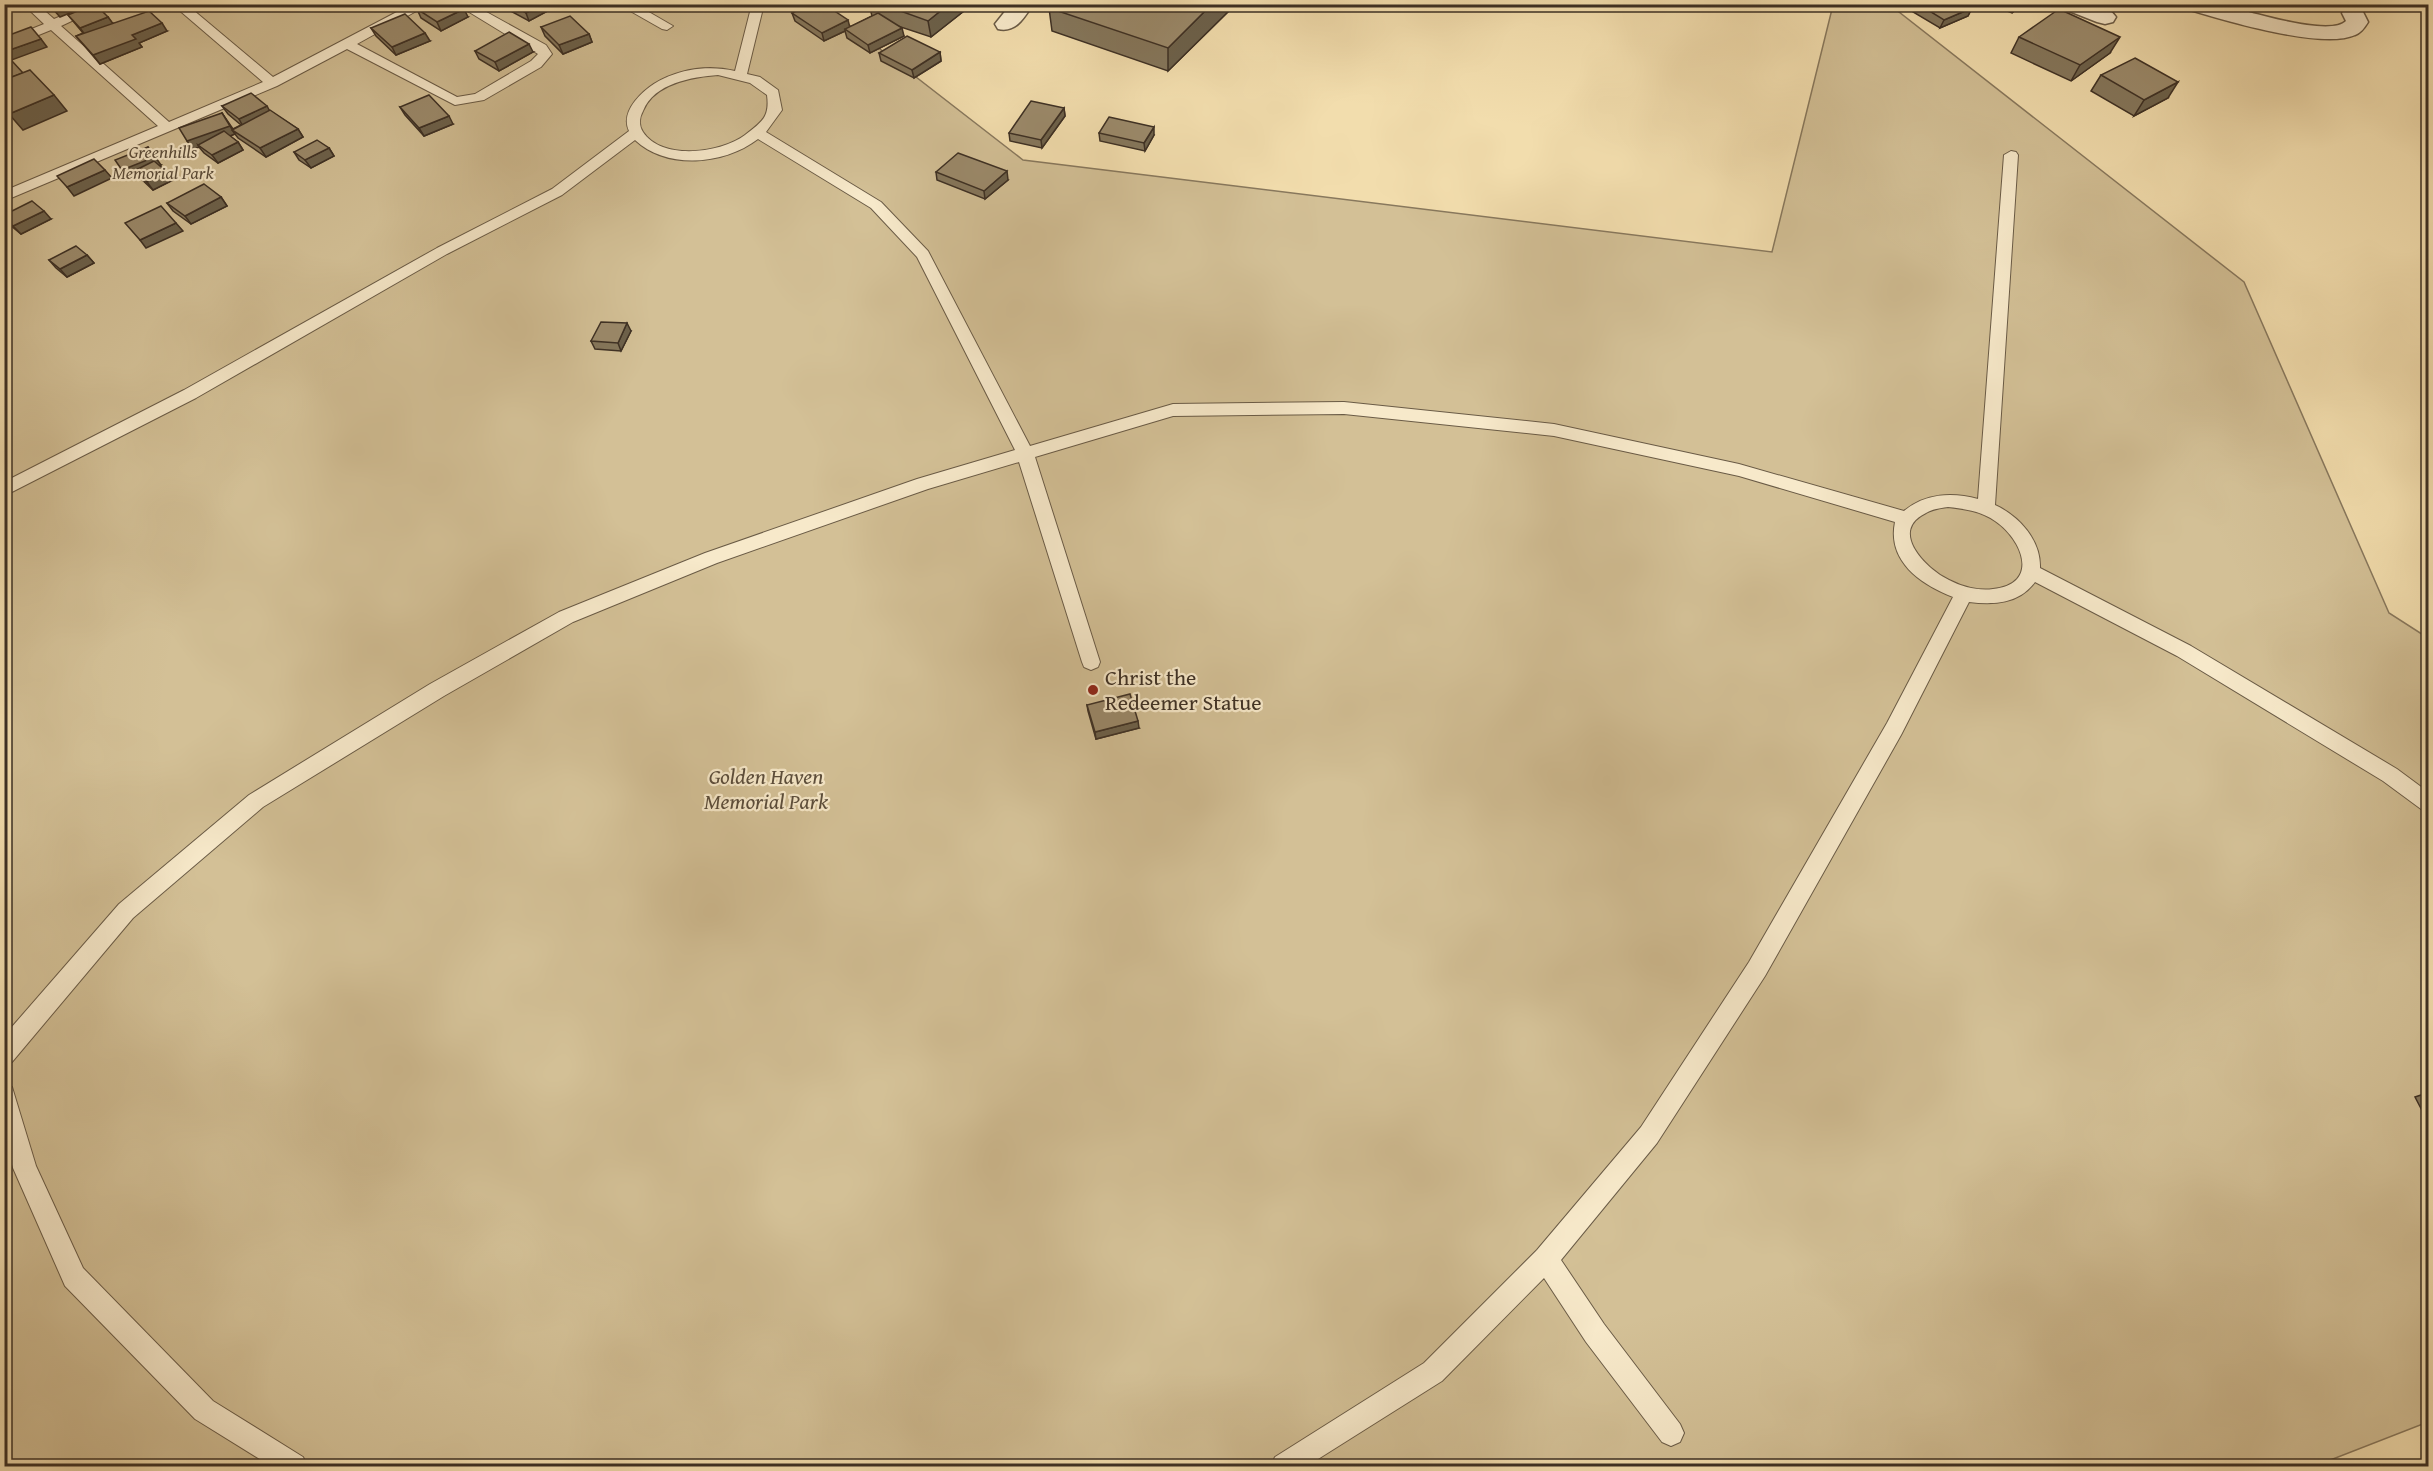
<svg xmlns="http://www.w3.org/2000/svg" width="2433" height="1471" font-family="'Gentium Book Plus',serif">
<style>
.green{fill:#d3c096;stroke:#88785d;stroke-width:1.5}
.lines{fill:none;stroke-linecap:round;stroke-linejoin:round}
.lane-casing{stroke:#6a5b46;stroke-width:2}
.street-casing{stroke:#6a5b46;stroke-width:3}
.lane{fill:#f7e9ca;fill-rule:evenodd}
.street{fill:#f7e9ca;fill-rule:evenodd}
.wall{fill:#85775c;stroke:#3d3024;stroke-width:1.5}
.shaded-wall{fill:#6c614b;stroke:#3d3024;stroke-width:1.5}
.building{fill:#9b8a6b;stroke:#3d3024;stroke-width:1.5}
.poi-dot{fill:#8f2418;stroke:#f7e9ca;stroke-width:2}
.labels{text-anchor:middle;stroke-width:4.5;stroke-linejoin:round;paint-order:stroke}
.far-park-label{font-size:18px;font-style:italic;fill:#5b4d3b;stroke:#f7e9ca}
.poi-label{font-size:22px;fill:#3d3024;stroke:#f7e9ca;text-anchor:start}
.park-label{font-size:22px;font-style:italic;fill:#5b4d3b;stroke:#f7e9ca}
</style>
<rect width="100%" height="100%" fill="#f2ddad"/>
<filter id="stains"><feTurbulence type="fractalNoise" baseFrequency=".00333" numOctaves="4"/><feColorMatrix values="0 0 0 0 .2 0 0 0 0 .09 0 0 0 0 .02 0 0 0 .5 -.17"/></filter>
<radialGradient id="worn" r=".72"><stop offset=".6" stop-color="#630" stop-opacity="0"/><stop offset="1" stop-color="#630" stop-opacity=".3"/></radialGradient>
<path class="green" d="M5,5h803l19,3 196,152 749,92 61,-247h57l354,277 145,331 39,25v784l-113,44h-2310z"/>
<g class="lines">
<defs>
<g id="lane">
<path d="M23,4h14l17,15 36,-15h18l-47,22 108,96 94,-40 -91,-78h14l87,73 139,-73h17l-72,40 100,53 18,-3 56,-33 7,-7 -82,-50h16l74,41 6,9 -11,13 -57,33 -29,5 -108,-56 -70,37 -273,115v-10l154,-65 -107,-96 -47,19v-9l40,-16z"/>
<path d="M618,4h17l38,22 -6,4 -5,-1z"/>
<path d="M752,4h12l-17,70 13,3 18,13 4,20 -16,22 115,70 47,49 102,195 143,-42 171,-2 210,22 185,40 165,47c21,-18 49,-19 74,-12l26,-344 7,-4 5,1 2,3 -23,350c24,11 46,35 45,63l151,78 206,123 31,23v20l-7,-3 -38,-28 -206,-125 -142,-74c-16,22 -41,23 -66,20l-68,133 -136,241 -108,167 -96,117 43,64 76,100 4,9 -4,9 -9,4 -9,-4 -76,-100 -42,-64 -102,103 -135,85h-36l4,-9 149,-94 113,-113 104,-123 108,-165 138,-239 66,-126c-33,-13 -66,-36 -58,-75l-156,-46 -185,-40 -210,-22 -171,2 -138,41 65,205 -2,5 -7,3 -7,-3 -2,-5 -63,-200 -91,27 -211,74 -144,59 -129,74 -181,111 -130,111 -121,144 -8,3v-29l115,-132 130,-109 181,-111 129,-72 146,-59 212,-74 98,-29 -98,-193 -46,-49 -113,-69c-34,26 -91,31 -123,1l-73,55 -115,59 -251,144 -192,98v-14l180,-92 253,-142 115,-59 77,-58c-5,-11 -1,-21 6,-30 23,-29 66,-38 100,-30zM718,75l32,8 17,12c3,22 -5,27 -22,40 -24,18 -83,26 -102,-3 -4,-6 -4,-14 0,-21 11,-28 49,-34 75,-36zM1948,507c17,2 33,4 47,14 28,19 45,63 -2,68 -14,2 -31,-2 -44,-9 -23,-11 -61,-49 -23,-67 6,-4 15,-5 22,-6z"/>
<path d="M4,1084l8,3 24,79 47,102 130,133 90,56 4,9h-36l-76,-47 -130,-133 -52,-118 -9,-31z"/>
</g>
<g id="street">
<path d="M1011,4h22c-9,14 -17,29 -35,25l-3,-5z"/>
<path d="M2062,4c16,0 43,-3 54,13l-3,5 -8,2 -8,-2 -33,-13z"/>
<path d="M2185,4c12,0 25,-1 37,1 23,5 107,33 124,16l-4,-8 3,-5 8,-2 8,2 7,14c-3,5 -7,11 -13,13 -33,15 -132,-15 -168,-26z"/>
</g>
</defs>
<use href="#lane" class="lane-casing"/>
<use href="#street" class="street-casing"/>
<use href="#lane" class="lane"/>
<use href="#street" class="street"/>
</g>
<g class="wall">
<path d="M505,4h51l1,2 -28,15 -22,-12z"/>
<path d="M869,4h94l1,7 -33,26 -33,-11 6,10 -34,17 -23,-15 -2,-7 -21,10 -29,-20 -3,-8 58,14 22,-11z"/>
<path d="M1236,4l-68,67 -116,-40 -3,-23z"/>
<path d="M1916,4h49l7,4 -4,8 -28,12 -27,-16z"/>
<path d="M1994,4h28l-10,9 -18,-7z"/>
<path d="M417,9l51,8 -27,14 -20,-13z"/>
<path d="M68,15l40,2 4,6 55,8 -28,12 3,4 -42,17 -24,-28 7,-3z"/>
<path d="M541,27l48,7 3,8 -29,12 -18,-18z"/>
<path d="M371,28l59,13 -34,14 -20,-19z"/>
<path d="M2019,37l91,16 -39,28 -60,-28z"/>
<path d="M475,51l58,1 -34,19 -20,-12z"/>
<path d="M940,52l1,9 -27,17 -33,-17 -2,-8z"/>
<path d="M2101,75l67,23 -34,18 -43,-25z"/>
<path d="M222,106l48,5 28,18 5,8 -37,20 -28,-19 -3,-4 -5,2 8,6 5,8 -25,13 -14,-10 -5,-6 -6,2 29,-36 11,16 8,-4 -13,-11z"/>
<path d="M400,107l53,17 -29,12 -19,-21z"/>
<path d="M1064,108l1,8 -23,32 -32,-7 -1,-8z"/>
<path d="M1099,133l55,2 -9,16 -45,-10z"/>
<path d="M329,148l5,8 -23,12 -12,-8 -5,-8z"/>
<path d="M161,165l-1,1 13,14 -20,10 -16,-15 -8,3 -7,-8z"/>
<path d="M936,172l72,8 -23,19 -48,-19z"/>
<path d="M221,197l6,9 -36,18 -18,-13 -6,-8z"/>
<path d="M4,215l47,4 -30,15 -17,-14z"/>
<path d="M87,255l7,8 -27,14 -11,-9 -7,-8z"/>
<path d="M631,331l-10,20 -26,-2 -4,-8z"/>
<path d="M1087,705l52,23 -43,11 -8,-28z"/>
<path d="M2427,1093h1v29l-13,-25z"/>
</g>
<g class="shaded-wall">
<path d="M65,4h27l-32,13 -7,-8z"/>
<path d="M542,4h14l1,2 -28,15 -3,-8z"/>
<path d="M949,4h14l1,7 -33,26 -3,-16z"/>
<path d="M1212,4h24l-68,67v-23z"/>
<path d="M2017,4h5l-10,9z"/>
<path d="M1972,8l-4,8 -28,12 4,-8z"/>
<path d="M464,9l4,8 -27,14 -4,-9z"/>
<path d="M108,17l6,8 -28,11 -6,-8z"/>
<path d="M848,20l2,8 -5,1v2l-21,10 -2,-8z"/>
<path d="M162,23l5,8 -28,12 3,4 -42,17 -7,-9 39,-20z"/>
<path d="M902,28l2,8 -34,17 -2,-8z"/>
<path d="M425,33l5,8 -34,14 -4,-8z"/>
<path d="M589,34l3,8 -29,12 -4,-9z"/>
<path d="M2120,37l-10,16 -39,28 9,-16z"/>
<path d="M41,39l6,8 -38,14 -5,-5v-4z"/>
<path d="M529,44l4,8 -34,19 -4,-9z"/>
<path d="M940,52l1,9 -27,17 -2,-8z"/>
<path d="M2178,82l-10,16 -34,18 10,-16z"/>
<path d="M54,95l13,16 -44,19 -14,-16z"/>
<path d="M267,106l5,9 -28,13 -5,-9z"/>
<path d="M1064,108l1,8 -23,32 -1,-8z"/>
<path d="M222,113l13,21 -3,-4 3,4 -34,13 -3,-2 1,2 -6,2 -6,-8z"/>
<path d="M449,116l4,8 -29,12 -5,-8z"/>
<path d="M1154,127v8l-9,16 -1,-8z"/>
<path d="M298,129l5,8 -37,20 -6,-9z"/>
<path d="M238,142l5,8 -25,13 -6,-8z"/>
<path d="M148,147l13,18 -23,10 -4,-4 3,4 -8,3 -7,-8z"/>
<path d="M329,148l5,8 -23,12 -6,-8z"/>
<path d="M105,170l7,8 -38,18 -7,-9z"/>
<path d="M1007,171l1,9 -23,19 -1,-8z"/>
<path d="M167,172l6,8 -20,10 -6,-8z"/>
<path d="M221,197l6,9 -36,18 -6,-8z"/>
<path d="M44,211l7,8 -30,15 -8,-8z"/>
<path d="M176,223l7,8 -37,17 -6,-8z"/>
<path d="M87,255l7,8 -27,14 -7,-8z"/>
<path d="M627,323l4,8 -10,20 -3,-8z"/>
<path d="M4,328l5,4 -5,3z"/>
<path d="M1138,721l1,7 -43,11 -1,-7z"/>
</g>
<g class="building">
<path d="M50,4h15l-12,5z"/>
<path d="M94,4h1l13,13 -28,11 -12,-13z"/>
<path d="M427,4h30l7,5 -27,13 -20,-13z"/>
<path d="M510,4h32l-16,9z"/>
<path d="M811,4h13l24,16 -26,13 -30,-20z"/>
<path d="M881,4h68l-21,17z"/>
<path d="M1054,4h158l-44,44 -119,-40z"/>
<path d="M1918,4h47l7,4 -28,12z"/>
<path d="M2059,9l61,28 -40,28 -61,-28z"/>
<path d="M149,11l13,12 -30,12 4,4 -43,16 -17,-19z"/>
<path d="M878,13l24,15 -34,17 -23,-16z"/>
<path d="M405,14l20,19 -33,14 -21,-19z"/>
<path d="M570,16l19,18 -30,11 -18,-18z"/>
<path d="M31,27l10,12 -37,13v-15z"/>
<path d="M509,32l20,12 -34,18 -20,-11z"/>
<path d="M907,36l33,16 -28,18 -33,-17z"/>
<path d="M2135,58l43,24 -34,18 -43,-25z"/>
<path d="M12,61l11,12 -19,7v-16z"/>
<path d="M30,70l24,25 -45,19 -5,-5v-29z"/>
<path d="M251,93l16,13 -28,13 -17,-13z"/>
<path d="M429,95l20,21 -30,12 -19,-21z"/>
<path d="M1031,101l33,7 -23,32 -32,-7z"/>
<path d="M270,110l28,19 -38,19 -28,-18z"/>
<path d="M222,113l8,13 -43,15 -8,-13z"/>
<path d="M1109,117l45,10 -10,16 -45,-10z"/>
<path d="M224,131l14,11 -26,13 -14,-10z"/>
<path d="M317,140l12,8 -24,12 -11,-8z"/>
<path d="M148,147l7,10 -33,13 -7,-10z"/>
<path d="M958,153l49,18 -23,20 -48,-19z"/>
<path d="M94,159l11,11 -38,17 -10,-11z"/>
<path d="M154,161l13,11 -20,10 -13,-11z"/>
<path d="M204,184l17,13 -36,19 -18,-13z"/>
<path d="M32,201l12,10 -31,15 -9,-7v-4z"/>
<path d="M161,206l15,17 -36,17 -15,-17z"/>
<path d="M76,246l11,9 -27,14 -11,-9z"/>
<path d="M601,322l26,1 -9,20 -27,-2z"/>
<path d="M1130,694l8,27 -43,11 -8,-27z"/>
</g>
<circle class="poi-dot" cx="1093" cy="690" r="6"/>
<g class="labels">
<g class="far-park-label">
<text x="163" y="158">Greenhills<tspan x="163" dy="21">Memorial Park</tspan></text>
</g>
<g class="poi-label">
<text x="1105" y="685">Christ the<tspan x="1105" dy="25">Redeemer Statue</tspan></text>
</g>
<g class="park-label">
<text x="766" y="784">Golden Haven<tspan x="766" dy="25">Memorial Park</tspan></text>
</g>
</g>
<rect width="2433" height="1471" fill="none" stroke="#f2ddad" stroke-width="24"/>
<rect x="6" y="6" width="2421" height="1459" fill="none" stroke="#3d3024" stroke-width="3"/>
<rect x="12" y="12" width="2409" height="1447" fill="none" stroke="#3d3024" stroke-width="1.5"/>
<rect width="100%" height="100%" filter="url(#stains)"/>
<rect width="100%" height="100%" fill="url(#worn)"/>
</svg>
